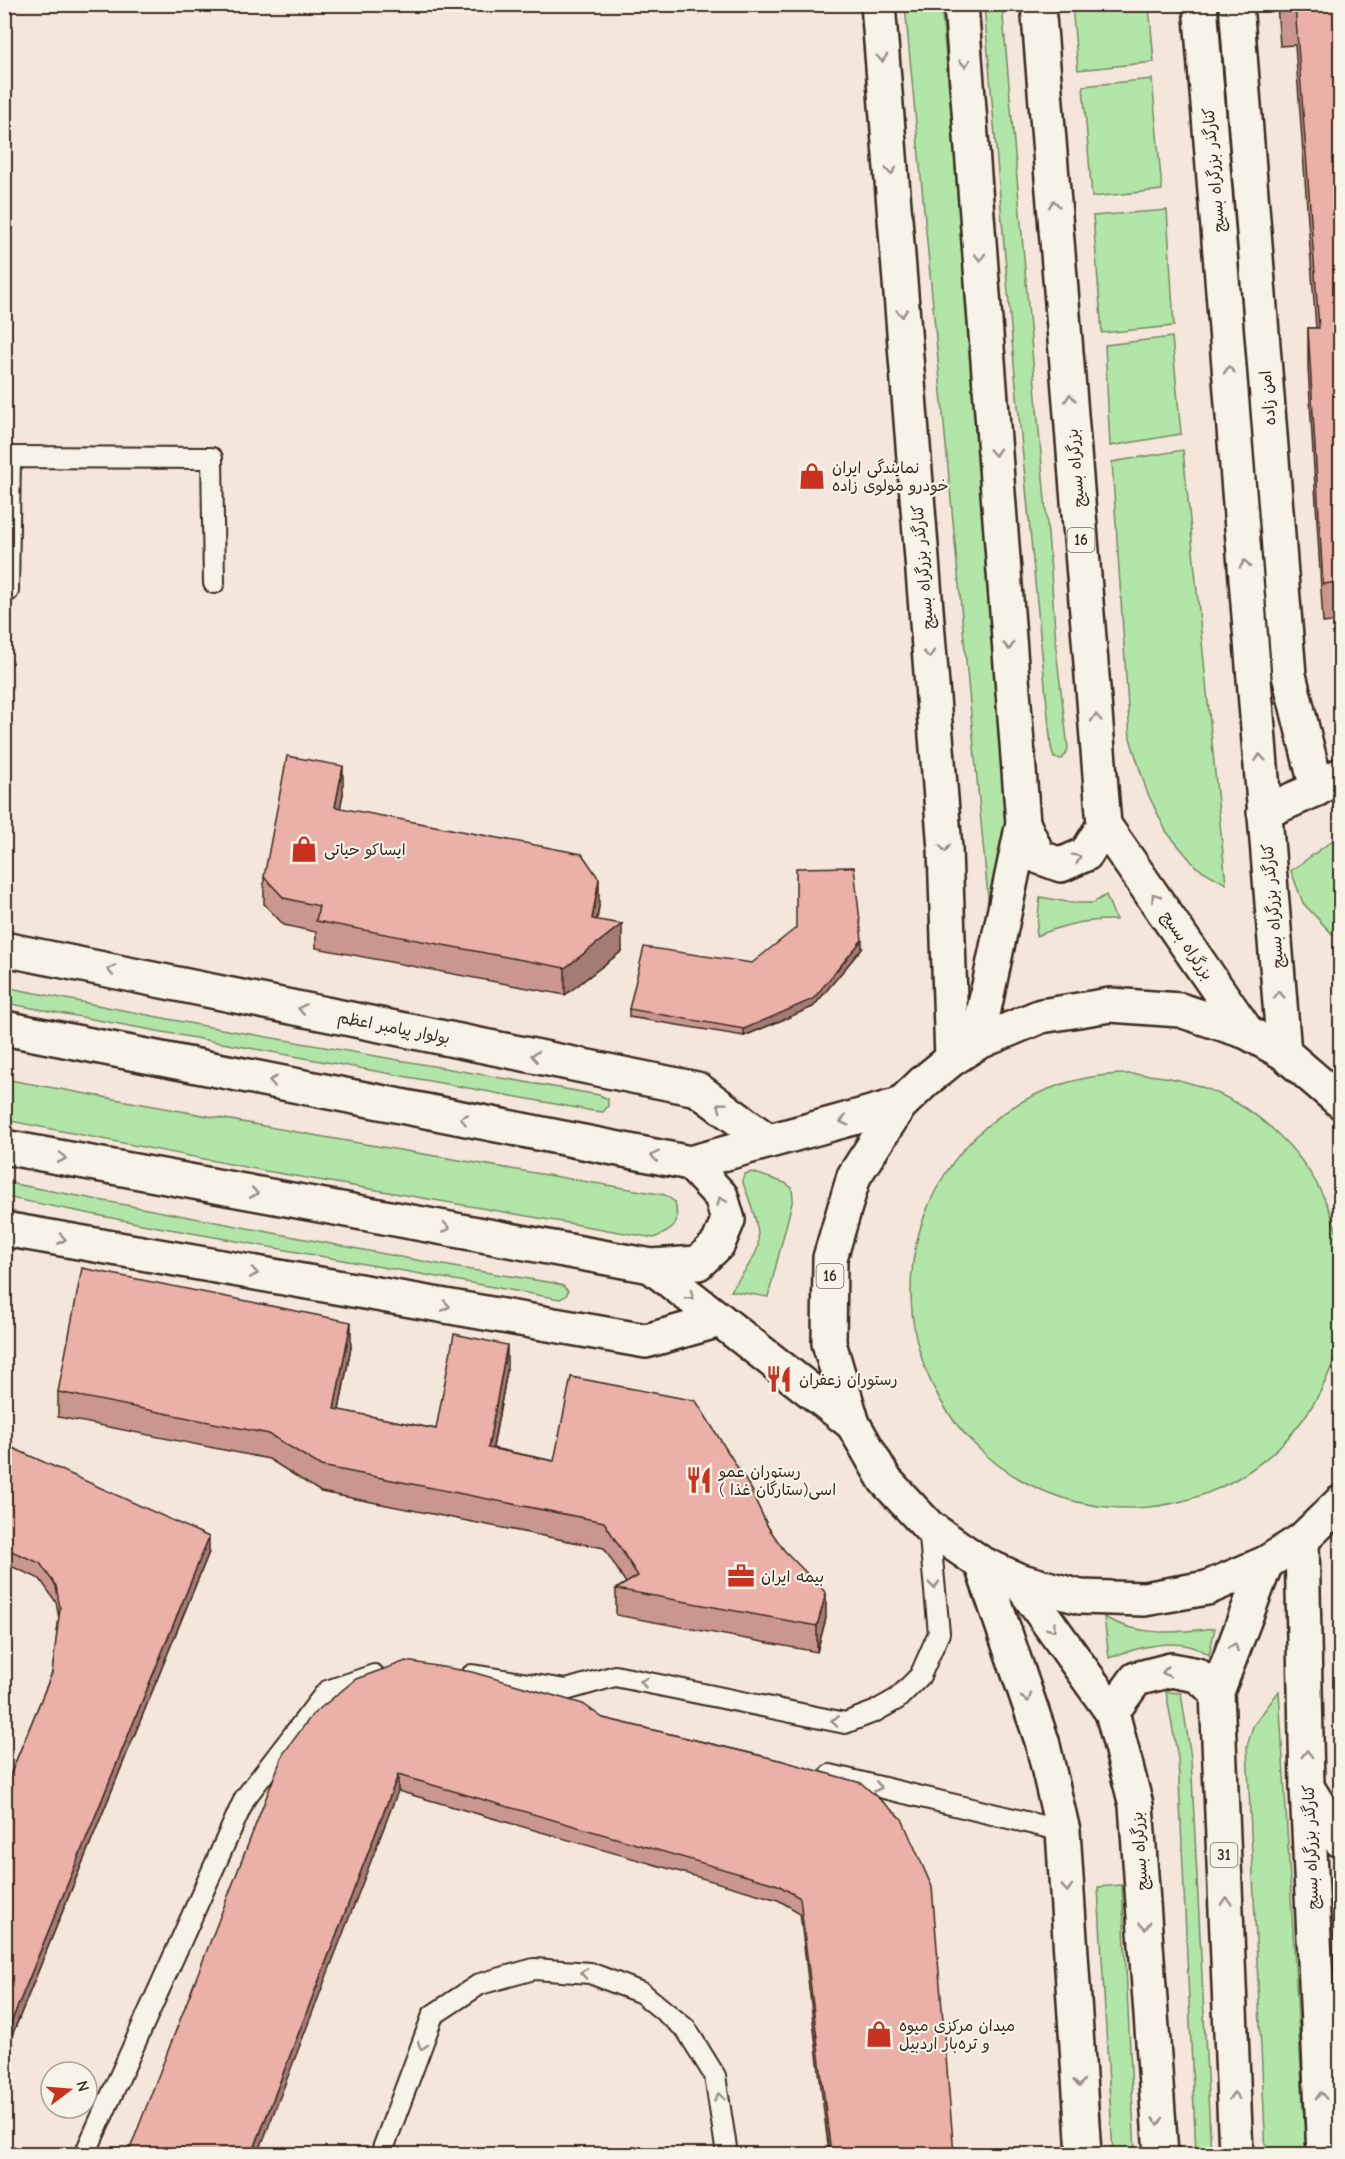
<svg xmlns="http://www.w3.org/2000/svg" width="1345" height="2159" font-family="'Comic Neue','Playpen Sans Arabic',sans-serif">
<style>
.green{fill:#b1e6a8;stroke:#768863;stroke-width:1.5}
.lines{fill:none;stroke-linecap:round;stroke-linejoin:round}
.service-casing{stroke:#3b2a1e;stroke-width:24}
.minor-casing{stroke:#3b2a1e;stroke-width:38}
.tertiary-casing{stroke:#3b2a1e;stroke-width:38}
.secondary-casing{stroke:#3b2a1e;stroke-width:38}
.primary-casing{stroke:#3b2a1e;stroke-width:38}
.trunk-casing{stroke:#3b2a1e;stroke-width:38}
.service{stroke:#f7f3e8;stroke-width:20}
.minor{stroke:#f7f3e8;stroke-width:33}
.tertiary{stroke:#f7f3e8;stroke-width:33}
.secondary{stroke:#f7f3e8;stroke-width:33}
.primary{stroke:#f7f3e8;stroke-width:33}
.trunk{stroke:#f7f3e8;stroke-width:33}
.wall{fill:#ca9790;stroke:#3b2a1e;stroke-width:1.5}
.shaded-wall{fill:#a47b76;stroke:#3b2a1e;stroke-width:1.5}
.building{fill:#ebb0a8;stroke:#3b2a1e;stroke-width:1.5}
.oneway{stroke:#998e83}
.labels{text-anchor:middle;stroke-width:4.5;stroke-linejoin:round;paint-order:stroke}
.shield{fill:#f7f3e8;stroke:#73665b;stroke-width:1.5}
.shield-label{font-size:15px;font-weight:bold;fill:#3b2a1e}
.street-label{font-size:16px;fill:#3b2a1e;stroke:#f7f3e8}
.poi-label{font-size:16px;fill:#3b2a1e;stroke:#f7f3e8;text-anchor:start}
</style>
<rect width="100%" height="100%" fill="#f5e6db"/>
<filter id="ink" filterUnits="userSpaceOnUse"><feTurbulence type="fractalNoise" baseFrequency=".0167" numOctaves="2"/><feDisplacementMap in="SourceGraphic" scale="12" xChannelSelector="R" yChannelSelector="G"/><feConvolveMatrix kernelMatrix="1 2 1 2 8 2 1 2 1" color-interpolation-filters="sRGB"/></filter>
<g filter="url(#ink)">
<g class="green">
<path d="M905,5h36l69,731 5,79 -26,93z"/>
<path d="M984,5h18l48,553 7,100 11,90 -2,6 -4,5 -8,-1 -3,-11 -37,-383z"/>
<path d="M1072,5h77l5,57 -76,8z"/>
<path d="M1152,79l10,111 -70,7 -9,-111z"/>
<path d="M1167,210l7,116 -72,7 -9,-117z"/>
<path d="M1172,337l9,97 -71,12 -5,-101z"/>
<path d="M1183,450l43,434 -30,-17 -30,-36 -19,-39 -17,-54 -18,-276z"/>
<path d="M1340,835v107l-37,-39 -12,-32z"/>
<path d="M1106,895l10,25c-31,-1 -52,5 -80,16l4,-39 33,6h20z"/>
<path d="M5,987l199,39 395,69 9,4v7l-5,6 -10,-1 -588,-108z"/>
<circle cx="1128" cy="1291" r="217"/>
<path d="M4,1079l337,61 324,55 10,7c5,24 0,27 -21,36l-388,-67 -261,-51z"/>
<path d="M752,1172l33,11 7,5 1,11 -25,98 -37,-6c8,-14 20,-26 26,-41 6,-17 -9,-54 -15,-70l3,-6z"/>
<path d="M4,1182l455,86 95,15 9,3 5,5 -2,5 -6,3 -413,-74 -142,-28z"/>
<path d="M1104,1617c36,20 72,16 111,11l-6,27c-27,-21 -71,-8 -100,3z"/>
<path d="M1279,1691l27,463h-40l-19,-408 6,-20z"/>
<path d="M1166,1692l15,1 10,65 20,396h-15l-18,-396z"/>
<path d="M1122,1885l13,269h-22l-15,-267z"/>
</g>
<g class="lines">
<defs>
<g id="service">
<path d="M4,591h4l2,-134 202,1 2,125"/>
<path d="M472,1675l94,15 49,-14 230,47 29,-11 23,-13 23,-23 19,-43 -10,-106"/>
<path d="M830,1775l233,56"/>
<path d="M85,2154l160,-356 82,-107 47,-16"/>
<path d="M381,2154l52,-139 47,-31 54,-15 56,4 52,20 44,36 29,47 12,78"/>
</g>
<g id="minor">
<path d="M1236,4l53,671 28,114"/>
<path d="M1307,1787l33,53"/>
</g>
<g id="tertiary">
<path d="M878,4l67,845 7,210"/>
<path d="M1200,4l84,1049"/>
<path d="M1264,812l53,-23 23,-14"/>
</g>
<g id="secondary">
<path d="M4,949l693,140 71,52"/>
<path d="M4,1229l642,112 74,-21"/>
<path d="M1302,1540l5,247 17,367"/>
<path d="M981,1563l61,178 21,90 21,323"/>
</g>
<g id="primary">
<path d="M4,1028l686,135 210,-58"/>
<path d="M4,1147l647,119 202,158"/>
<path d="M651,1266l47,-3 20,-19 10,-24 -7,-24 -31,-33"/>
</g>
<g id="trunk">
<path d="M961,4l62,819 -46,220"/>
<path d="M1038,4l66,821 143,207"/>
<path d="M1023,823l16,34 22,8 25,-11 18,-29"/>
<path d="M1340,1101l-56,-48 -37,-21 -67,-22 -70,-5 -69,11 -64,27 -25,16 -27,22 -25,24 -46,71 -24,82 -1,85 24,81 32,56 44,47 52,36 37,17 62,17 64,2 63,-11 59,-25 36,-23 38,-37"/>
<path d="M1018,1580l94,132 24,93 25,349"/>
<path d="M1112,1712l24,-33 35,-9 26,5 20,17"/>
<path d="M1236,2154l-19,-462 49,-129"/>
</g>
</defs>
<use href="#service" class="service-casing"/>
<use href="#minor" class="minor-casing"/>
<use href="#tertiary" class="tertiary-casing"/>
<use href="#secondary" class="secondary-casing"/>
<use href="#primary" class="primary-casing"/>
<use href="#trunk" class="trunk-casing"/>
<use href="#service" class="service"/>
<use href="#minor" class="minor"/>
<use href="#tertiary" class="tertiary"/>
<use href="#secondary" class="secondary"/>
<use href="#primary" class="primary"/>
<use href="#trunk" class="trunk"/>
</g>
<g class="wall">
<path d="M1277,4h64v617l-18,2 -15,-256v-39h8l-21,-283 -15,1z"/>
<path d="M343,794l-3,14 259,98 -2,14 25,31 -57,44 -249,-47v-16l-32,-7 -20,-21v-27z"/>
<path d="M862,948l-49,59 -69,29 -115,-19v-8z"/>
<path d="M351,1347l-12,63 97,19 71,-58 -14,77 61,13 199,35 15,31 58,91 -9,34 -201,-37v-26l10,-6 -22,-35 -283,-56 -52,-33 -211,-42v-25z"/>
<path d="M4,1444l205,108 -205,503v-265l48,-117 7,-55 -3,-16 -16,-23 -36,-16z"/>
<path d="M603,1718l180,43 171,393h-125l-29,-241 -22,-13 -380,-109 -115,-37z"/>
</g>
<g class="shaded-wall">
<path d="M343,766v28l-8,40v-27z"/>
<path d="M599,879v27l-7,41v-28z"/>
<path d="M622,924v27l-57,44v-27z"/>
<path d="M862,940v8l-49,59 -69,29v-7z"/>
<path d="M351,1322v25l-17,88v-26z"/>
<path d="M507,1345v26l-19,102v-25z"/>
<path d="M209,1537v15l-205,503v-15z"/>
<path d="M826,1593v25l-9,34v-26z"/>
<path d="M398,1775v16l-140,363h-6z"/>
</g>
<g class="building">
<path d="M1280,4h61v578l-18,2 -15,-256h11l-24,-322 -15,1z"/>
<path d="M287,756l56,10 -8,41 247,47 17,25 -7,40 30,5 -57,44 -249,-47 3,-15 -35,-8 -20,-21z"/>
<path d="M854,867l8,73 -49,59 -69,30 -115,-20 15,-62 108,16 44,-35v-60z"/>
<path d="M82,1268l269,54 -17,87 102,20 18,-95 53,11 -19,103 66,13 17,-84 125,24 57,91 -1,1 16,34 16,23 42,43 -9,33 -201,-37 22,-13 -34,-54 -283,-56 -52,-32 -211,-42z"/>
<path d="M4,1444l205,93 -205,503v-250l48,-117 8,-65 -4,-22 -16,-23 -36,-15z"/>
<path d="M406,1661l66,11 111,32 20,14 180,43 78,22 41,36 30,68 22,267h-123l-31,-256 -22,-13 -380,-110 -146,379h-124l155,-400 29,-39 44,-36z"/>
</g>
<defs><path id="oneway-chevron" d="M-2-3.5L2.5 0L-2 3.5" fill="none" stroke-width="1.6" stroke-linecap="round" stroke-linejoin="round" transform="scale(1.5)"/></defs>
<g class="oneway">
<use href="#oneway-chevron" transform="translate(882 58) rotate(85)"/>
<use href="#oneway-chevron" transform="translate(965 63) rotate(86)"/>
<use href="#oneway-chevron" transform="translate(891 171) rotate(86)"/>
<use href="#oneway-chevron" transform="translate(1054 204) rotate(-95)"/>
<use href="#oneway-chevron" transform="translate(980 257) rotate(86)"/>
<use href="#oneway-chevron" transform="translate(902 313) rotate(85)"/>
<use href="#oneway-chevron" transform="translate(1229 370) rotate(-95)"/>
<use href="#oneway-chevron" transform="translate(1070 398) rotate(-95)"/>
<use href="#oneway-chevron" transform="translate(995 452) rotate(86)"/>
<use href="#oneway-chevron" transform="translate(1245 564) rotate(-95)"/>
<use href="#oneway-chevron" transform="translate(1009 646) rotate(86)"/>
<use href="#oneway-chevron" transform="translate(929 654) rotate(85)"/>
<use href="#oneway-chevron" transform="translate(1096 718) rotate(-95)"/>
<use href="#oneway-chevron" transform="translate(1260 758) rotate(-95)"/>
<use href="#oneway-chevron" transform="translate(945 848) rotate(87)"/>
<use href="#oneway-chevron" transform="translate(1077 858) rotate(-26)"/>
<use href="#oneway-chevron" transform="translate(1155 897) rotate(-125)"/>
<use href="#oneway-chevron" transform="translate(111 970) rotate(-169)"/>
<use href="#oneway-chevron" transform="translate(1279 995) rotate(-95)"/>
<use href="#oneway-chevron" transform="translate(302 1009) rotate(-169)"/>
<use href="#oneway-chevron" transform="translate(535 1056) rotate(-169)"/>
<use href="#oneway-chevron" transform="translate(273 1081) rotate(-169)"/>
<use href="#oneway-chevron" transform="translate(721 1106) rotate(-143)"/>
<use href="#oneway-chevron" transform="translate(464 1119) rotate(-169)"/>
<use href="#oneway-chevron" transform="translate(844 1121) rotate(165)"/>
<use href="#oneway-chevron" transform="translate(655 1156) rotate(-169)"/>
<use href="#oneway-chevron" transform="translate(62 1158) rotate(10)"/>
<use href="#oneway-chevron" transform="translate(254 1193) rotate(10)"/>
<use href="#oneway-chevron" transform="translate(721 1201) rotate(-114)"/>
<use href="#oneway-chevron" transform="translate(446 1228) rotate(10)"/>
<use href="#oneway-chevron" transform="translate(62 1239) rotate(10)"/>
<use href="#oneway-chevron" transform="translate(254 1273) rotate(10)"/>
<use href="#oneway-chevron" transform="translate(690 1296) rotate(38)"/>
<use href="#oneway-chevron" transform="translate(446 1306) rotate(10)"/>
<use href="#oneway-chevron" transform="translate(934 1585) rotate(85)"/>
<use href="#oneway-chevron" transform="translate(1052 1628) rotate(54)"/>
<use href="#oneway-chevron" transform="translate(1234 1647) rotate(-69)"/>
<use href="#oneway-chevron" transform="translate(1166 1672) rotate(171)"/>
<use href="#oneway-chevron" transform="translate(644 1682) rotate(-168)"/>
<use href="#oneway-chevron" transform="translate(1027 1698) rotate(71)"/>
<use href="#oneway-chevron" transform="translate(835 1721) rotate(-170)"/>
<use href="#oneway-chevron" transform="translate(1307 1754) rotate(-91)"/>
<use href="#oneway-chevron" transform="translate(878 1787) rotate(13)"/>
<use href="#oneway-chevron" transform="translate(1067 1888) rotate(86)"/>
<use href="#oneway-chevron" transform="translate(1226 1901) rotate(-92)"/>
<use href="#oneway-chevron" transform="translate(1145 1926) rotate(86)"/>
<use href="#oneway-chevron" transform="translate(584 1973) rotate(-173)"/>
<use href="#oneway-chevron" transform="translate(422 2046) rotate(110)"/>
<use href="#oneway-chevron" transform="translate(1079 2083) rotate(86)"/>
<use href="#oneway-chevron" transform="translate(1234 2096) rotate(-92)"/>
<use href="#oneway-chevron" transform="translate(1321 2096) rotate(-93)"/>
<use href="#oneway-chevron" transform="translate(719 2097) rotate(-99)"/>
<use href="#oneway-chevron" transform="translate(1158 2121) rotate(86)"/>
</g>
</g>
<defs>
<symbol id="shop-bare" viewBox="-9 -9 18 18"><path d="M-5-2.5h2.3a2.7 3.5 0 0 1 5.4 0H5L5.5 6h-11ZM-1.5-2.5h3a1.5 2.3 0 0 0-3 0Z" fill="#c8321e" stroke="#f7f3e8" stroke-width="2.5" paint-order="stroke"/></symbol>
<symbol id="restaurant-bare" viewBox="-9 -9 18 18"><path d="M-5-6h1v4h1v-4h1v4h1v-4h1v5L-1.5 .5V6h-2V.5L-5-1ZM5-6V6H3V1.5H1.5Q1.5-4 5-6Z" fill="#c8321e" stroke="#f7f3e8" stroke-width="2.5" paint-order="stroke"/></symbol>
<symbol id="office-bare" viewBox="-9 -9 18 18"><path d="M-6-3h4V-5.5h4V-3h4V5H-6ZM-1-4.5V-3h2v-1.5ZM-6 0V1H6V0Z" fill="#c8321e" stroke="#f7f3e8" stroke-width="2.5" paint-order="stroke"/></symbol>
</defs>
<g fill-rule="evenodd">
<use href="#shop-bare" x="793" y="457" width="38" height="38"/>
<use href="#shop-bare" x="285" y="830" width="38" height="38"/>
<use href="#restaurant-bare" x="760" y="1360" width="38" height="38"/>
<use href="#restaurant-bare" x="680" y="1461" width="38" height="38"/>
<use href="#office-bare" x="722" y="1557" width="38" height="38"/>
<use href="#shop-bare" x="860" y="2015" width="38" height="38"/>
</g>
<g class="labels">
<g class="shield">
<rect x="1067.5" y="528" width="27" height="24" rx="4.5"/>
<rect x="816.5" y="1264" width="27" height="24" rx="4.5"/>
<rect x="1210.5" y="1843" width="27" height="24" rx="4.5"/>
</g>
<g class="shield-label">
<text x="1081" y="545">16</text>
<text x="830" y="1281">16</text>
<text x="1224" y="1860">31</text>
</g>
<g class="street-label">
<text transform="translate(1213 170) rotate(-95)" y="6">کنارگذر بزرگراه بسیج</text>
<text transform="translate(1267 398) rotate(-95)" y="6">امن زاده</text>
<text transform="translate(1075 468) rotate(-95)" y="6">بزرگراه بسیج</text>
<text transform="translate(922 567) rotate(-95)" y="6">کنارگذر بزرگراه بسیج</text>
<text transform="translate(1272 906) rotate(-95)" y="6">کنارگذر بزرگراه بسیج</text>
<text transform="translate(1188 945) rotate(56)" y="6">بزرگراه بسیج</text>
<text transform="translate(394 1027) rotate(11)" y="6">بولوار پیامبر اعظم</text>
<text transform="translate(1310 1847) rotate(-92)" y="6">کنارگذر بزرگراه بسیج</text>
<text transform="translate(1139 1851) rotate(-94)" y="6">بزرگراه بسیج</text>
</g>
<g class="poi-label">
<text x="832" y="473">نمایندگی ایران<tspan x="832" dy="18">خودرو مولوی زاده</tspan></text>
<text x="324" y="855">ایساکو حیاتی</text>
<text x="799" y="1385">رستوران زعفران</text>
<text x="719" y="1477">رستوران عمو<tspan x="719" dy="18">اسی(ستارگان غذا )</tspan></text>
<text x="761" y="1582">بیمه ایران</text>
<text x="899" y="2031">میدان مرکزی میوه<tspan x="899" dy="18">و تره‌بار اردبیل</tspan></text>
</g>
</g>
<rect width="1345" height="2159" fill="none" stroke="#f7f3e8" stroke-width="24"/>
<rect x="12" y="12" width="1321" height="2135" fill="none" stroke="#3b2a1e" stroke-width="2" filter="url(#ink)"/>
<g transform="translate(69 2090) rotate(74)"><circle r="28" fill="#f7f3e8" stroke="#aca397" stroke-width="1.5"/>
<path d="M0-4.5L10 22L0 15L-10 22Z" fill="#c8321e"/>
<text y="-9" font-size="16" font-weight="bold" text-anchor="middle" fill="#3b2a1e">N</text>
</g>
</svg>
